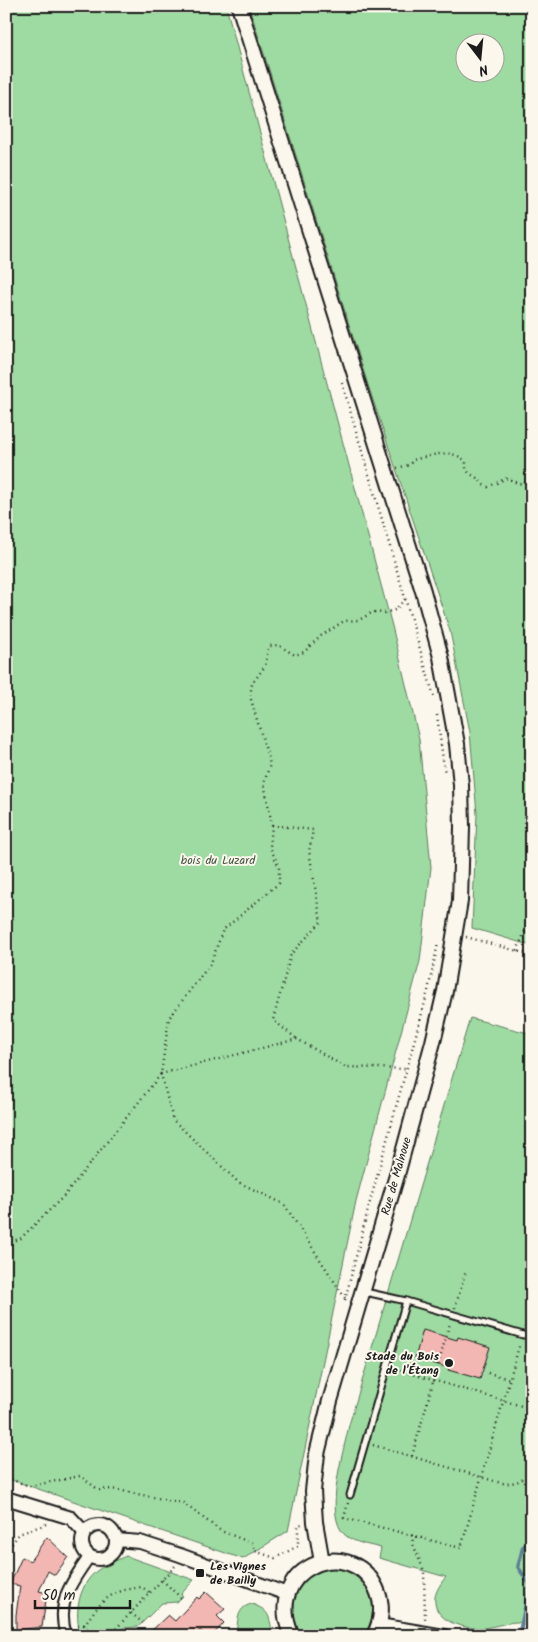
<svg xmlns="http://www.w3.org/2000/svg" width="538" height="1642" font-family="Kalam,sans-serif">
<style>
.green{fill:#9edba2;stroke:#5d7c5f;fill-rule:evenodd}
.lines{fill:none;stroke-linecap:round;stroke-linejoin:round}
.stream{stroke:#5c7f95;stroke-width:4}
.building{fill:#f3b7b3;stroke:#1c1c1c}
.service-casing{stroke:#1c1c1c;stroke-width:9}
.minor-casing{stroke:#1c1c1c;stroke-width:14}
.tertiary-casing{stroke:#1c1c1c;stroke-width:16}
.secondary-casing{stroke:#1c1c1c;stroke-width:18}
.path{stroke:#1c1c1c;stroke-width:2.5;stroke-dasharray:1 4;stroke-linecap:butt}
.service{stroke:#fbf7ec;stroke-width:5}
.minor{stroke:#fbf7ec;stroke-width:10}
.tertiary{stroke:#fbf7ec;stroke-width:12}
.secondary{stroke:#fbf7ec;stroke-width:14}
.poi-dot{fill:#1c1c1c;stroke:#fbf7ec;stroke-width:2}
.labels{text-anchor:middle;stroke-width:4;stroke-linejoin:round;paint-order:stroke}
.park-label{font-size:12px;fill:#435544;stroke:#fbf7ec}
.street-label{font-size:12px;fill:#1c1c1c;stroke:#fbf7ec}
.poi-label{font-size:12px;font-weight:bold;fill:#1c1c1c;stroke:#fbf7ec;text-anchor:end}
</style>
<rect width="100%" height="100%" fill="#fbf7ec"/>
<filter id="ink" filterUnits="userSpaceOnUse"><feTurbulence type="fractalNoise" baseFrequency=".02" numOctaves="2"/><feDisplacementMap in="SourceGraphic" scale="10" xChannelSelector="R" yChannelSelector="G"/><feConvolveMatrix kernelMatrix="1 2 1 2 8 2 1 2 1" color-interpolation-filters="sRGB"/></filter>
<g filter="url(#ink)">
<g class="green">
<path d="M6,6h220l166,620 27,113 12,128 -11,94 -64,240 -68,330 -45,28 -237,-81z"/>
<path d="M249,6h283v940l-60,-18 5,-114 -7,-82 -20,-101 -82,-246zM496,42v30h-30v-30z"/>
<path d="M470,1018l62,16v595c-6,-3 -10,-7 -17,-7 -12,1 -23,6 -35,6 -18,1 -48,-8 -45,-31 1,-6 7,-16 11,-20l-67,-19 2,-10c-11,-3 -27,-5 -36,-13 -22,-20 -1,-84 4,-110z"/>
<path d="M126,1556l68,24 -13,14 2,2 -6,6 -15,1 -24,24 -15,1 -7,8h-35c-8,-23 -2,-55 20,-68 4,-2 8,-2 11,-5 5,-3 9,-5 14,-7z"/>
<path d="M328,1567c37,3 58,37 35,69h-65l-9,-33 18,-29z"/>
<path d="M252,1604c19,7 17,13 21,32h-37c2,-14 0,-29 16,-32z"/>
</g>
<g class="lines">
<path class="stream" d="M520,1631l10,-46 -12,-18 5,-20 9,-6"/>
</g>
<g class="building">
<path d="M423,1330l34,10 1,-3 32,10 -10,32 -32,-9 1,-2 -34,-10z"/>
<path d="M47,1537l21,20 -13,18 -7,-4 -9,20 8,2 -5,34 -26,3v-15l4,-29 -10,-2 12,-27 8,4z"/>
<path d="M206,1592l19,17 -8,7 7,7 -12,13h-6l-6,-6 -5,6h-5l-5,-5 -4,5h-35l22,-21 7,6 22,-24 2,2z"/>
</g>
<g class="lines">
<defs>
<g id="service">
<path d="M365,1292l41,9 117,34"/>
<path d="M350,1495l56,-194"/>
</g>
<path id="minor" d="M66,1636c-10,-35 5,-53 23,-79"/>
<g id="tertiary">
<path d="M6,1498l65,20 13,14"/>
<circle cx="99" cy="1542" r="17"/>
<path d="M116,1540l24,2 40,13 107,39"/>
<path d="M379,1625l65,11"/>
</g>
<g id="secondary">
<path d="M239,6l184,585 18,66 16,87 4,41 1,42 -2,74 -15,90 -12,51 -36,133 -67,226 -13,53 -4,37 2,31 7,40"/>
<path d="M292,1636c-31,-67 57,-104 84,-48 8,17 6,32 -2,48"/>
</g>
</defs>
<use href="#service" class="service-casing"/>
<use href="#minor" class="minor-casing"/>
<use href="#tertiary" class="tertiary-casing"/>
<use href="#secondary" class="secondary-casing"/>
<g class="path">
<path d="M342,383l92,314"/>
<path d="M397,468l12,-3 4,-5c16,-4 40,-13 53,2 -1,10 3,11 11,16 4,3 6,7 11,9l19,-9 10,5 6,1 9,-6"/>
<path d="M437,715l8,59"/>
<path d="M272,825l41,5 -4,21 12,71 -30,32 -18,66 24,19"/>
<path d="M466,937l66,18"/>
<path d="M517,951l15,-37"/>
<path d="M6,1242l14,-3 45,-44 96,-121 8,-56 42,-55 12,-33 56,-47v-16l-9,-20 2,-22 -8,-42 6,-19 -20,-68 2,-12 13,-18 3,-17 2,-3 8,-1 17,10 9,-3 17,-16 23,-15 15,-1 14,-8 11,1 11,-3 10,-11"/>
<path d="M345,1298l-61,-94 -46,-22 -65,-62 -12,-46 136,-35 48,28 62,2"/>
<path d="M345,1300l26,-102 57,-207 10,-48"/>
<path d="M455,1308l11,-37"/>
<path d="M525,1328l7,-25"/>
<path d="M395,1369l137,40"/>
<path d="M488,1373l22,6"/>
<path d="M373,1445l128,38c14,1 21,-2 31,-11"/>
<path d="M412,1456l38,-133"/>
<path d="M6,1478l24,8 50,-10 19,14 13,-1 71,14 38,28 31,12 3,8 20,7 23,-12v-21l4,-1"/>
<path d="M348,1503l-4,15 117,30 59,-205"/>
<path d="M412,1535l1,9 11,27 1,49"/>
<path d="M6,1552l13,-18 27,-10"/>
<path d="M162,1580l19,18"/>
<path d="M131,1613l12,10"/>
<path d="M78,1625h6l11,11"/>
<path d="M84,1625c19,-26 25,-34 58,-38l8,6"/>
<path d="M109,1636l67,-71"/>
</g>
<use href="#service" class="service"/>
<use href="#minor" class="minor"/>
<use href="#tertiary" class="tertiary"/>
<use href="#secondary" class="secondary"/>
</g>
</g>
<g class="poi-dot">
<circle cx="449" cy="1363" r="5"/>
<rect x="195" y="1568" width="10" height="10" rx="2.5"/>
</g>
<g class="labels">
<g class="park-label">
<text x="218" y="864">bois du Luzard</text>
</g>
<g class="street-label">
<text transform="translate(396 1176) rotate(-74)" y="4">Rue de Malnoue</text>
</g>
<g class="poi-label">
<text x="439" y="1360">Stade du Bois<tspan x="439" dy="14">de l'Étang</tspan></text>
<text x="210" y="1570" text-anchor="start">Les Vignes<tspan x="210" dy="14">de Bailly</tspan></text>
</g>
</g>
<rect width="538" height="1642" fill="none" stroke="#fbf7ec" stroke-width="25"/>
<rect x="12" y="12" width="513" height="1617" fill="none" stroke="#1c1c1c" stroke-width="2" filter="url(#ink)"/>
<g transform="translate(480 58) rotate(164)"><circle r="24" fill="#fbf7ec" stroke="#a29f99"/>
<path d="M0-4L9 19L0 12L-9 19Z" fill="#1c1c1c"/>
<text y="-8" font-size="14" font-weight="bold" text-anchor="middle" fill="#1c1c1c">N</text>
</g>
<path d="M35 1600v8h95v-8" fill="none" stroke="#1c1c1c" stroke-width="2.5"/>
<text x="42" y="1600" font-size="15" fill="#1c1c1c" stroke="#fbf7ec" stroke-width="4" paint-order="stroke">50 m</text>
</svg>
